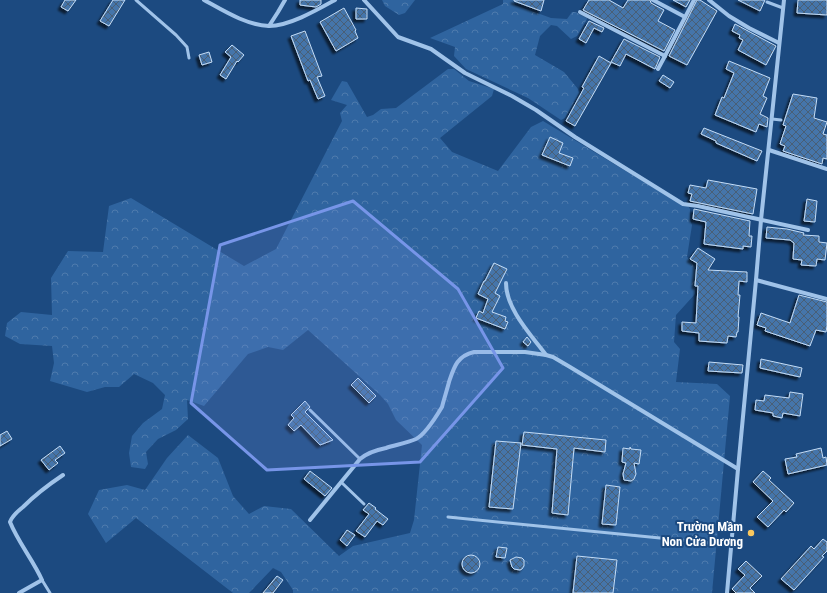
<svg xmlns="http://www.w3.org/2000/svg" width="827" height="593" font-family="'Roboto Condensed',sans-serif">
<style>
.forest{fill:url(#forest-crowns)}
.building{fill:url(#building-cross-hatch);stroke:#c4ddf7;filter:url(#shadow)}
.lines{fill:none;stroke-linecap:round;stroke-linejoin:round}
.service{stroke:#a0c3e9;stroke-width:3}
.minor{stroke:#a0c3e9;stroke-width:4}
.marked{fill:#7795e8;fill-opacity:0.2;stroke:#7795e8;stroke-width:3;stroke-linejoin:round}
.poi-dot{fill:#fac85e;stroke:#1c4a80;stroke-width:1.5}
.labels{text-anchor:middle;stroke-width:4;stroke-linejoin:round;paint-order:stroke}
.poi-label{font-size:13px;font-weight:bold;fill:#fff;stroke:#1c4a80;text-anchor:end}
</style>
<defs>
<pattern id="forest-crowns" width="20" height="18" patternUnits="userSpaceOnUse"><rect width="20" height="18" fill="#2f649f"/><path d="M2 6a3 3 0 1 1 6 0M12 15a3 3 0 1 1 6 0" fill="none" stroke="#4e7bad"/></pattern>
<pattern id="building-cross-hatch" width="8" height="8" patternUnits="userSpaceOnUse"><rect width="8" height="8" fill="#4474aa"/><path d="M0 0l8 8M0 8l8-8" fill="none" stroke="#485e76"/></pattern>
<filter id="shadow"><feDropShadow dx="-3" dy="3" stdDeviation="1" flood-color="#0009"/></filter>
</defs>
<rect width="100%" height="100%" fill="#1c4a80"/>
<g class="forest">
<path d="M382,0h33l-10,13 -6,2 -14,-9z"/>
<path d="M503,0h10l2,5 36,13 16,1 5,-7h3l12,5v2l-10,17 -6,3 -14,-13 -6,-1 -11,11 -5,19 29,17 14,17 1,4 -14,25 -4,2 -33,-22 -62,-29 -12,-13 1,-9 -25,-9 73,-34z"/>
<path d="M448,69h6l15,12 25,8 -2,7 -52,42 12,14 46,19 33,-44 12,-6 139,84 6,1 2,3v11l2,5 -5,32 8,10v27l-19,21 -2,27 6,7 -4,33 41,2 13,12 -18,197h-419v-3l-12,-18 -8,-4 -24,25h-16l-97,-75 -30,25 -18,-29 11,-24 28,-5 18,5 22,-32 21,-23 30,23 15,38 16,18 15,-8 27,3 48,47 14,-10 57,-13 4,-13 8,-75 -26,-25 -8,-16 -8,-9 -72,-65 -25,20 -15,-3 -20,7 -44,52 -17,-6 1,19 -12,11 -18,9 -12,13 2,12 -3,5 -14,-2 -2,-14 3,-17 11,-13 19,-14 3,-14 -12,-12 -19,-9 -15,13h-14l-18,5 -37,-11 4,-18 -2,-17 -32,-2 -15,-8 2,-13 14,-11 31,3 -1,-37 17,-27 35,1 6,-46 22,-8 113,68 32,-17 66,-128 -2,-8 7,-8 -16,-5 11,-19 5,1 20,35 6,-2 8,-6 15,-1z"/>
</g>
<g class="building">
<path d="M65,0h11l-8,11 -7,-4z"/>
<path d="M113,0h12l-16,26 -9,-5z"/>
<path d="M300,0h21v4l-5,3 -16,-2z"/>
<path d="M514,0h30l-3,11 -27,-10z"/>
<path d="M589,0h20l14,8 5,-8h22l1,3 13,7 -6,11 17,9 -11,21 -81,-41z"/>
<path d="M673,0h17l-4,7z"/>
<path d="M697,0h3l17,11 -30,54 -18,-9z"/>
<path d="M738,0h27l-5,11z"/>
<path d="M798,0h29v15l-30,-2z"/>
<path d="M344,8l12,22 -1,1 3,7 -22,13 -16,-29z"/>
<path d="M356,8l11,1v10h-11z"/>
<path d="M589,21l15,7 -2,4 -8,-4 -8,15 -7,-4z"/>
<path d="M735,24l41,22 -10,19 -28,-15 5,-10 -4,-2 1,-3 -8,-4z"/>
<path d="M305,31l17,45 -5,1 8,19 -7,3 -8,-19 -2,1 -17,-45z"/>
<path d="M624,39l36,18 -5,12 -29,-15 -6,12 -9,-4z"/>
<path d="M232,45l12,10 -6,7 -1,-1 -11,18 -6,-4 11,-18 -6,-5z"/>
<path d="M209,52l3,10 -10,3 -3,-10z"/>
<path d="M599,56l12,7 -36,63 -9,-5 18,-33 -2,-1z"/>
<path d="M729,61l41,17 -7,18 4,2 -7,16 8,4 -1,9 -8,-3 -3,8 -41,-17 7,-18 2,1 10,-25 -8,-4z"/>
<path d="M663,75l11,7 -4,6 -11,-7z"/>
<path d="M793,94l24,4 -3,20 13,4 -4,12 4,1v24l-4,-1 -1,6 -39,-13 2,-5 -5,-2 6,-18 -3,-1z"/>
<path d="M704,128l58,23 -5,10 -41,-18v-2l-15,-7z"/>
<path d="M550,137l13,6 -4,10 14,5 -3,8 -28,-11z"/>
<path d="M708,180l49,9 -4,25 -63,-13 2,-7 -4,-1 2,-8 16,3z"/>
<path d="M807,199l10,2 -2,21 -11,-1z"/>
<path d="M694,209l56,12 -1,15h3l-1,11 -8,-1v3l-39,-5 2,-22 -13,-3z"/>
<path d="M767,227l20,2 17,4 -1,2 16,1v6l8,1 -2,17 -8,-1 -1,7 -15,-1 1,-5 -9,-1 1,-16 -4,-3 -24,-2z"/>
<path d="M698,248l17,11 -7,11 39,2v10l-8,-1 -1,14h2l-2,22h1l-1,15h-1l-1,5 -8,-1 -1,7 -28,-2v-8l-17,-2v-9l14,1 2,-37h-3l2,-23 -7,-4z"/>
<path d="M494,263l13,6 -12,24 5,3 -8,16 14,5 -1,4 3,1 -3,7 -29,-11 3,-7 4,2 5,-14 -10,-5 6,-13h1z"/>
<path d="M799,295l28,7v24l-1,6 -10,-2 -6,16 -45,-15 1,-3 -9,-3 4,-12 29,10z"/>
<path d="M527,337l4,5 -3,4 -5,-4z"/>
<path d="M761,359l41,9 -2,9 -40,-9z"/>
<path d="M709,362l34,3 -1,8 -34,-2z"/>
<path d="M358,378l18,18 -7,7 -18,-18z"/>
<path d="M790,392l13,2 -3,22 -17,-3 -1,5 -9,-2v-3l-18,-3 1,-10 8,1 1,-6 24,3z"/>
<path d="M305,401l5,6 -5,5 28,28 -13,5 -19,-20 -7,6 -6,-6 6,-7 -3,-3z"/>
<path d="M7,431l5,8 -12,7v-11z"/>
<path d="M524,432l82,8 -1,12 -31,-4 -6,67 -16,-2 5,-64 -35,-4z"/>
<path d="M496,441l25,2 -8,66 -24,-2z"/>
<path d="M60,446l5,7 -10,7 3,3 -9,7 -8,-10z"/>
<path d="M630,447l1,2 10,1 -2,14 -5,-1 2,11 -2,5 -3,2 -7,-1 -1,-6 3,-11 -4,-1 1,-14 7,1z"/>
<path d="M821,448l2,10 3,-1 1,8 -39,9 -3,-15 12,-2 -1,-3z"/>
<path d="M310,471l22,17 -7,8 -21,-17z"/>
<path d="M763,471l8,7 -2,2 25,23 -8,9 -2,-2 -16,17 -11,-10 16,-16 -20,-19z"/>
<path d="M606,485l14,2 -4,38 -14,-1z"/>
<path d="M369,503l7,5 -1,1 13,10 -5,6 -6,-4 -12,16 -9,-6 13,-17 -6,-4z"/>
<path d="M347,530l8,5 -8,11 -7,-6z"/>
<path d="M823,539l4,3v9l-5,5 2,1 -30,33 -13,-11 30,-33 3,3z"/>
<path d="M498,547l9,1 -2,10 -9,-1z"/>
<circle cx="471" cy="564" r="9"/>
<path d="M577,556l40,4 -4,33h-40z"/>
<path d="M516,557l6,1 2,2v6l-2,3 -2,1 -6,-1 -2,-2 -2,-7z"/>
<path d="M746,561l16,15 -12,12 5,5h-19l-4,-4 13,-14 -7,-6z"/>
<path d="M277,576l6,4 -10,13h-10z"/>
</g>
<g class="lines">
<g class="service">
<path d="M136,0l40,35 11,12 2,11"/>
<path d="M767,2l16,6"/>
<path d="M772,119l9,1"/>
<path d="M310,410l50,49"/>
<path d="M341,482l23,22"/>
<path d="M448,517l283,28"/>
<path d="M42,580l8,13"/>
</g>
<g class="minor">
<path d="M204,0c20,11 42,25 65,26 20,0 48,-16 66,-26"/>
<path d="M364,0l34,37 33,12 34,24 47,23 24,14 39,27 108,67 15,2 110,24"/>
<path d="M653,0l32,17"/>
<path d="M709,0l20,16 20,12 30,15"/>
<path d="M580,12l85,44"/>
<path d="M269,26l9,-14 7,-12"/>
<path d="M658,69l7,-13 29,-56"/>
<path d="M769,150l58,19"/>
<path d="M756,280l71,19"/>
<path d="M506,283c0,26 25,52 40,72"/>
<path d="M310,520l50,-61c7,-6 16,-9 26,-11 9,-3 21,-5 30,-9 10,-5 20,-22 26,-32 2,-8 5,-17 7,-25 5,-15 8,-26 25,-30h51l21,3 7,2 17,10 168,102"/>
<path d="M19,593l23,-13c-9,-20 -24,-38 -32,-58 2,-6 8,-11 13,-15 12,-12 25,-22 40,-32"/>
<path d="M727,593l11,-124 18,-189 5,-60 23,-220"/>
</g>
</g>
<path class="marked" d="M353,201l105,88 45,79 -83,94 -153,8 -76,-67 29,-158z"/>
<circle class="poi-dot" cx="751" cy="533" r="4"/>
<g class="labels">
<g class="poi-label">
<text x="743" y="531">Trường Mầm<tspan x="743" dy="15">Non Cửa Dương</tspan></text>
</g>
</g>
</svg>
